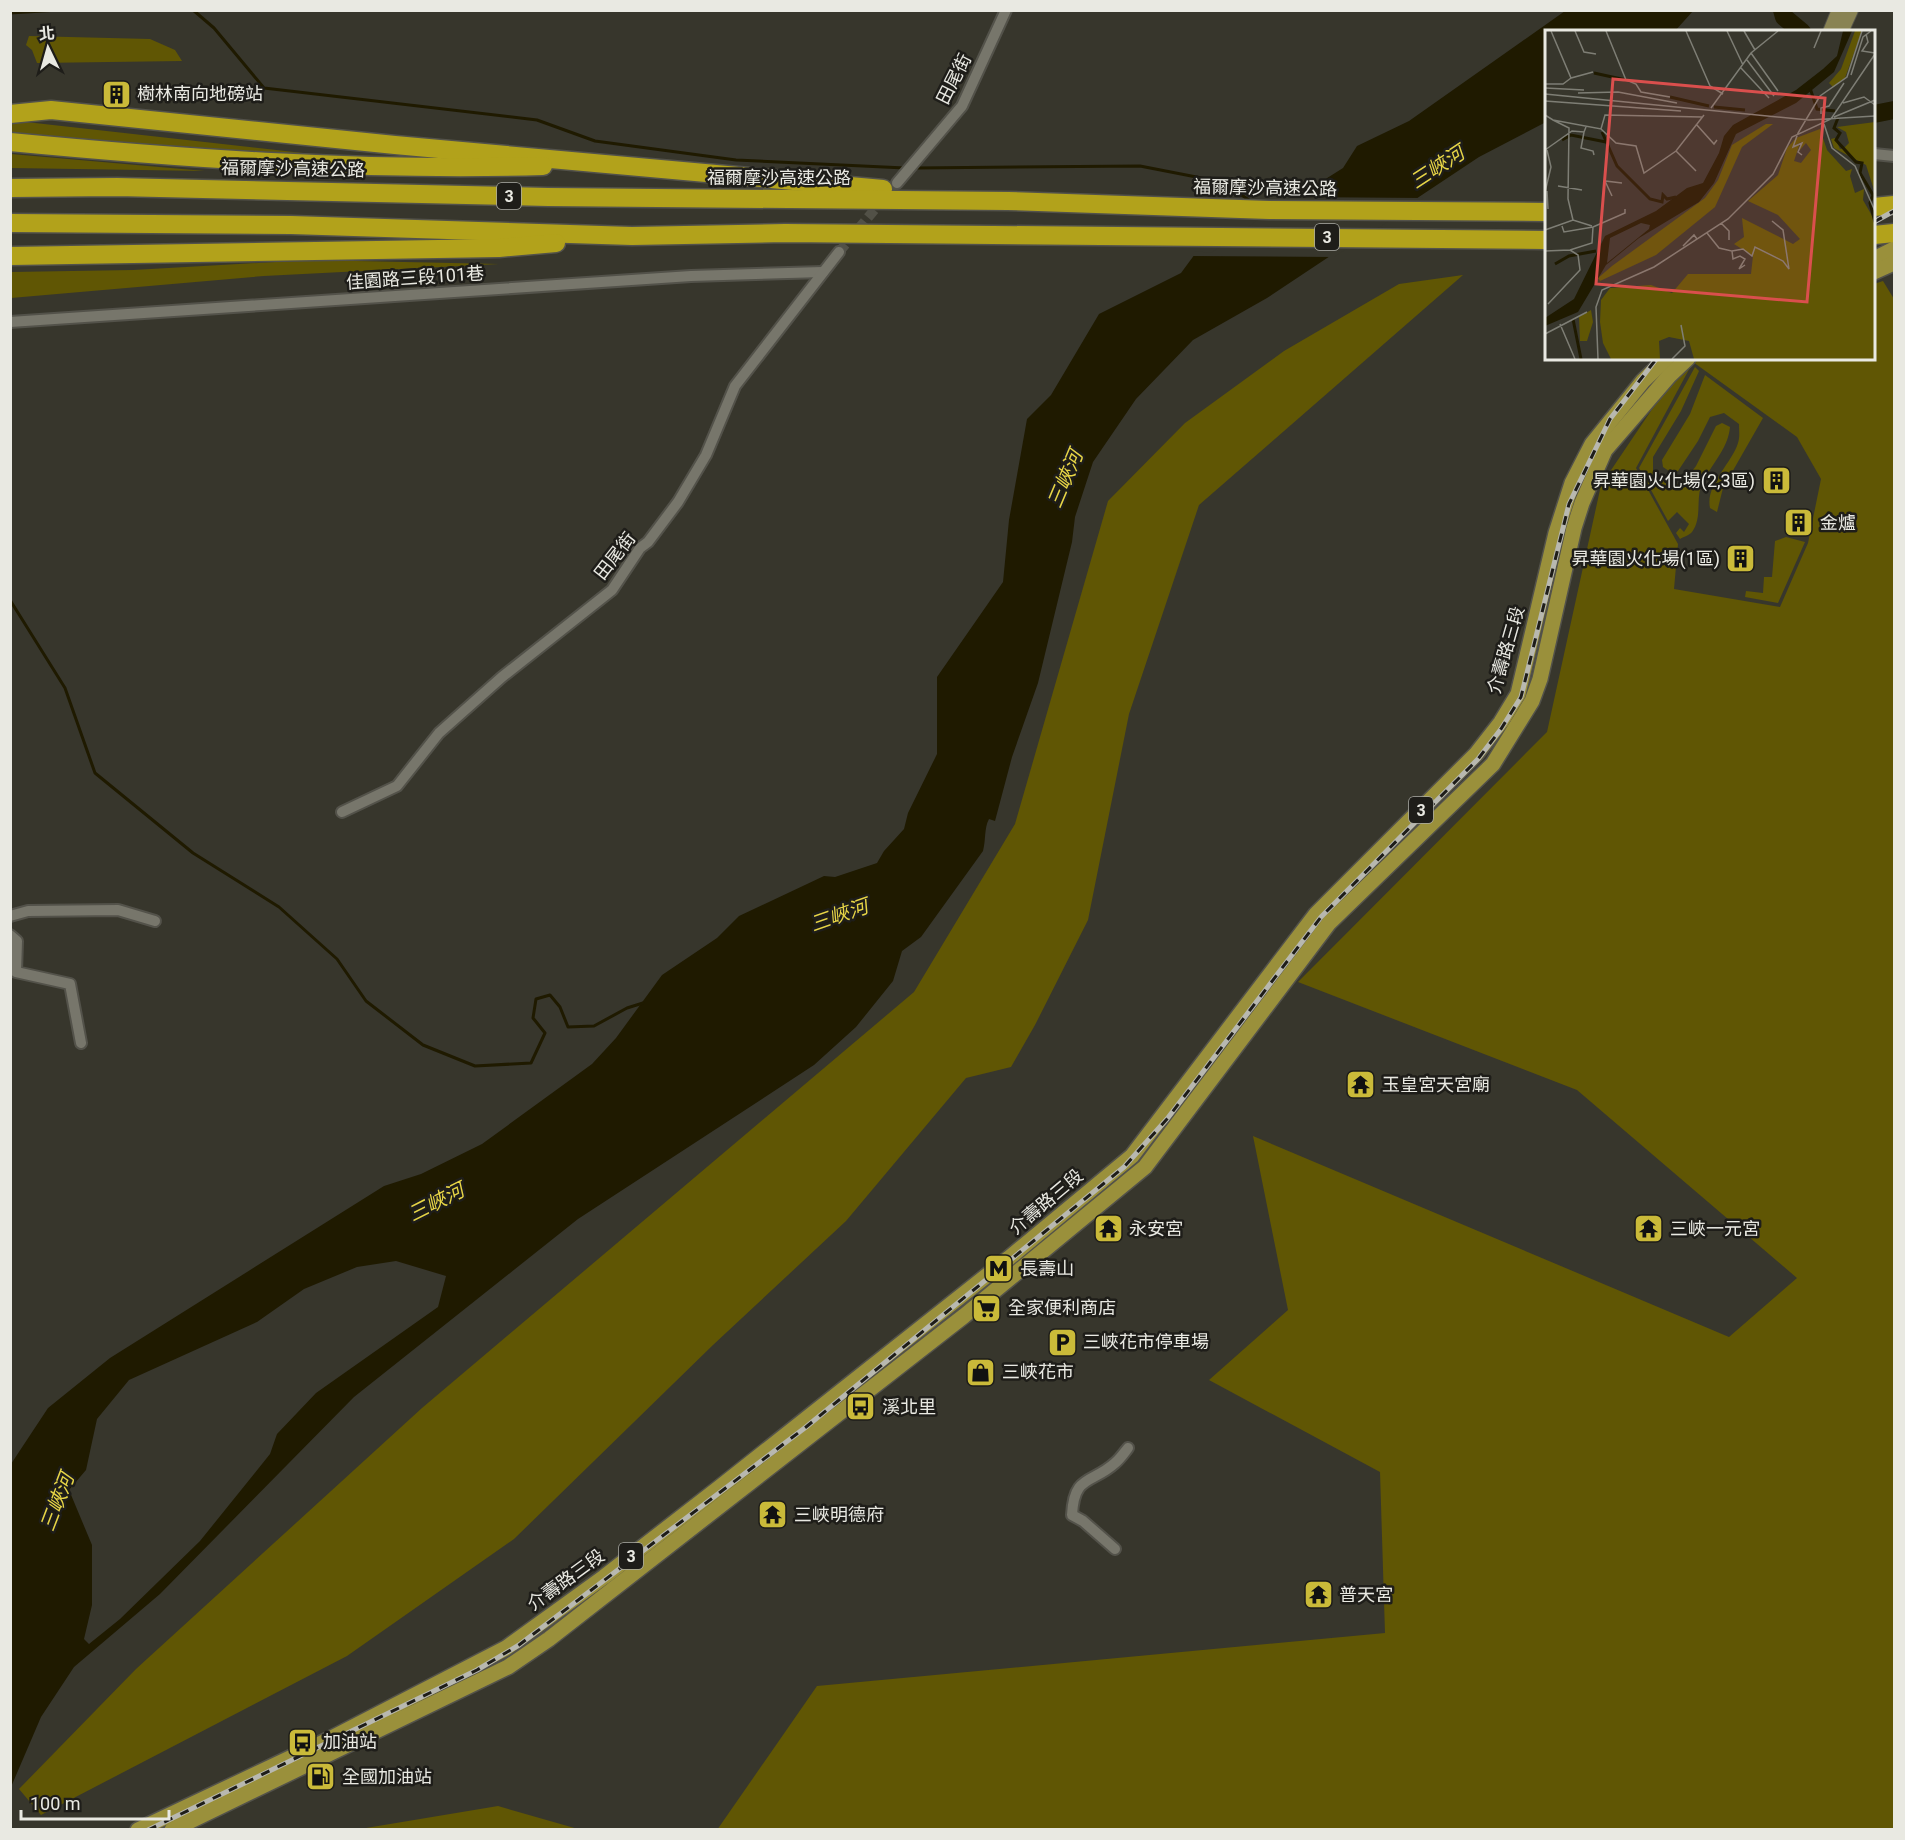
<svg xmlns="http://www.w3.org/2000/svg" width="1905" height="1840" font-family="Roboto,'Noto Sans TC',sans-serif">
<style>
.green{fill:#605604;fill-rule:evenodd}
.water{fill:#1f1a00;fill-rule:evenodd}
.pier{fill:#37362c}
.lines{fill:none;stroke-linecap:round;stroke-linejoin:round}
.stream{stroke:#1f1a00;stroke-width:3}
.river{stroke:#1f1a00;stroke-width:18}
.street-tunnel{stroke:#525147;stroke-width:10;stroke-dasharray:10 5;stroke-linecap:butt}
.street-casing{stroke:#53524a;stroke-width:14}
.secondary-casing{stroke:#53524a;stroke-width:16}
.primary-casing{stroke:#53524a;stroke-width:18}
.highway-casing{stroke:#53524a;stroke-width:21}
.street{stroke:#77766b;stroke-width:10}
.secondary{stroke:#898353;stroke-width:14}
.primary{stroke:#9a903b;stroke-width:15}
.highway{stroke:#b2a21b;stroke-width:18}
.rail-casing{stroke:#b8b8b0;stroke-width:5}
.rail{stroke:#1e1d19;stroke-width:3;stroke-dasharray:9;stroke-linecap:butt}
.labels{text-anchor:middle;stroke-width:5;stroke-linejoin:round;paint-order:stroke}
.shield{fill:#1e1d19;stroke:#acaca6;stroke-width:1.5}
.shield-label{font-size:16px;font-weight:bold;fill:#e9e9e2}
.street-label{font-size:18px;fill:#e9e9e2;stroke:#1e1d19}
.poi-label{font-size:18px;fill:#e9e9e2;stroke:#1e1d19;text-anchor:start}
.water-label{font-size:20px;font-style:italic;fill:#e7d546;stroke:#1e1d19}
.inset-river{fill:none;stroke:#1f1a00;stroke-width:3}
.inset-road{fill:none;stroke:#7e7e75;stroke-width:1.5}
.view{fill:#da4f4d;fill-opacity:0.15;stroke:#da4f4d;stroke-width:3}
.inset-edge{fill:none;stroke:#e9e9e2;stroke-width:3}
</style>
<rect width="100%" height="100%" fill="#37362c"/>
<g class="green">
<path d="M29,36l121,3 25,11 7,11 -145,2 -5,-13 -6,-5z"/>
<path d="M10,121l25,2 277,31 -77,2 -224,-18z"/>
<path d="M11,154l194,17 -194,-3z"/>
<path d="M310,260l189,4 -235,12 -253,22v-26l122,-2z"/>
<path d="M1463,275l-264,230 -70,209 -41,206 -53,105 -24,42 -45,11 -120,143 -133,124 -199,194 -167,117 -306,159 -22,-26 117,-120 286,-261 492,-416 101,-168 93,-323 77,-78 99,-72 115,-67z"/>
<path d="M1883,281l11,18v1530l-1177,1 100,-144 568,-53 -5,-161 -171,-92 79,-70 -35,-174 476,201 68,-59 -220,-188 -279,-108 249,-250 54,-247 70,-104 23,-22 180,-1v-74zM1693,362l104,75 24,42 -13,64 -28,64 -106,-18 4,-45 -42,-76z"/>
<path d="M1695,367l4,4 -18,40 -28,46v16l16,11h13l14,-18 20,-40 6,-3 8,4c-2,23 -20,38 -29,59 -5,15 1,33 -9,46 -2,3 -9,5 -12,7l-4,-6 4,-5 4,4 5,-8 -12,-12 -9,9 -29,-53z"/>
<path d="M1705,375l58,43 -40,70 -6,24 -7,-4c-5,-23 22,-45 28,-65 2,-6 1,-13 1,-19l-15,-11 -14,4 -12,24 -20,30 -6,2 -9,-6 -1,-7 28,-46z"/>
<path d="M1786,537l19,5 -27,61 -33,-6 1,-6 17,2 1,-16h8l3,-36z"/>
<path d="M498,1806l80,23h-218z"/>
</g>
<path class="water" d="M1565,11h128l-18,20 -129,1v90l-67,35 -212,141 -74,42 -57,59 -43,63 -18,55 -3,25 -34,141 -26,74 -17,64 -6,-2c-5,9 -3,21 -6,32l-62,86 -19,14 -9,30 -37,46 -42,38 -236,154 -224,178 -194,197 -86,73 -33,50 -30,70v-323l37,-56 62,-50 274,-172 37,-12 61,-30 110,-80 24,-26 46,-63 55,-37 22,-22 85,-40 11,1 42,-14 7,-12 20,-22 4,-16 29,-59v-77l66,-95 6,-62 18,-101 24,-24 48,-81 82,-41 14,-19 17,2 63,-45 68,-43 14,-22 52,-25zM396,1261l50,15 -8,31 -122,86 -39,41 -7,20 -70,87 -80,78 -31,25 -5,-5 8,-34v-60l-23,-55 17,-20 11,-51 32,-39 128,-58 47,-33 53,-22z"/>
<path class="pier" d="M1291,197l133,1 -90,59 -144,-1 5,-5 16,2z"/>
<g class="lines">
<g class="stream">
<path d="M193,10l21,18 50,60 273,32 58,21 141,19 169,8"/>
<path d="M10,13l49,-3"/>
<path d="M915,168l225,-2 82,16 30,20"/>
<path d="M10,600l55,88 30,85 98,80 86,54 58,52 29,42 57,44 52,21 56,-3 14,-30 -12,-15 3,-19 14,-4 10,12 8,20 26,-1 33,-18 16,-5"/>
</g>
<g class="river">
<path d="M1782,10l2,7 18,15"/>
<path d="M1874,114l20,-4"/>
</g>
<path class="street-tunnel" d="M839,252l58,-69"/>
<defs>
<g id="street">
<path d="M1874,154l20,2"/>
<path d="M897,183l65,-77 44,-96"/>
<path d="M10,322l681,-46 132,-4"/>
<path d="M342,812l55,-26 42,-53 63,-56 110,-87 28,-42 8,-6 30,-40 28,-47 29,-69 104,-134"/>
<path d="M10,916l18,-5 90,-1 37,11"/>
<path d="M10,935l7,6 -1,31 54,12 11,59"/>
<path d="M1115,1549l-32,-28 -11,-6c2,-41 20,-31 43,-52 5,-4 9,-10 13,-15"/>
</g>
<g id="secondary">
<path d="M1830,32l9,-22"/>
<path d="M1841,32l10,-22"/>
</g>
<g id="primary">
<path d="M1874,259l20,-10"/>
<path d="M1874,272l20,-9"/>
<path d="M138,1830l190,-90 178,-92 98,-71 116,-90 289,-229 123,-102 184,-242 160,-160 25,-32 17,-28 38,-161 16,-50 20,-39 51,-63 24,-23"/>
<path d="M172,1830l336,-163 41,-28 415,-323 181,-149 184,-244 164,-159 39,-63 8,-22 34,-151 8,-25 23,-53 64,-74 19,-18"/>
</g>
<g id="highway">
<path d="M10,114l41,-4 344,35 488,44"/>
<path d="M10,142c178,17 355,29 533,24"/>
<path d="M10,188l107,-1 431,10 460,4 261,9 277,2"/>
<path d="M1874,207l20,-2"/>
<path d="M10,223l281,2 341,11 153,-3 761,7"/>
<path d="M1874,235l20,-2"/>
<path d="M10,256l489,-8 57,-5"/>
</g>
</defs>
<use href="#street" class="street-casing"/>
<use href="#secondary" class="secondary-casing"/>
<use href="#primary" class="primary-casing"/>
<use href="#highway" class="highway-casing"/>
<use href="#street" class="street"/>
<use href="#secondary" class="secondary"/>
<use href="#primary" class="primary"/>
<use href="#highway" class="highway"/>
<defs>
<g id="rail">
<path d="M1874,222l20,-11"/>
<path d="M148,1830l329,-160 42,-25 287,-218 318,-260 43,-48 154,-202 157,-158 23,-30 20,-32 48,-193 41,-85 47,-61"/>
</g>
</defs>
<use href="#rail" class="rail-casing"/>
<use href="#rail" class="rail"/>
</g>
<defs>
<symbol id="building-square" viewBox="-11 -11 22 22"><rect x="-9" y="-9" width="18" height="18" rx="4" fill="#caba39" stroke="#1e1d19"/><path d="M-4-6H4V6H1V3H-1V6H-4ZM-2.5-4.3h1.7v1.8h-1.7ZM.8-4.3h1.7v1.8H.8ZM-2.5-1h1.7V.8h-1.7ZM.8-1h1.7V.8H.8Z" fill="#111"/></symbol>
<symbol id="temple-square" viewBox="-11 -11 22 22"><rect x="-9" y="-9" width="18" height="18" rx="4" fill="#caba39" stroke="#1e1d19"/><path d="M0-6L5-2H3V0L6.5 2.5H4V6H1.5V3h-3V6H-4V2.5H-6.5L-3 0V-2H-5Z" fill="#111"/></symbol>
<symbol id="metro-square" viewBox="-11 -11 22 22"><rect x="-9" y="-9" width="18" height="18" rx="4" fill="#caba39" stroke="#1e1d19"/><path d="M-5.5 5V-5H-3L0 0L3-5H5.5V5H3V-.5L0 4L-3-.5V5Z" fill="#111"/></symbol>
<symbol id="supermarket-square" viewBox="-11 -11 22 22"><rect x="-9" y="-9" width="18" height="18" rx="4" fill="#caba39" stroke="#1e1d19"/><path d="M-6-5.5h2.5l.6 2H6L4.5 2H-2.5L-4.4-4H-6ZM-1.5 3.2a1.3 1.3 0 1 0 .1 0ZM3 3.2a1.3 1.3 0 1 0 .1 0Z" fill="#111"/></symbol>
<symbol id="parking-square" viewBox="-11 -11 22 22"><rect x="-9" y="-9" width="18" height="18" rx="4" fill="#caba39" stroke="#1e1d19"/><path d="M-3.5-5.5H1a3.5 3.5 0 0 1 0 7H-1V5.5H-3.5ZM-1-3.4V-.6H.8a1.4 1.4 0 0 0 0-2.8Z" fill="#111"/></symbol>
<symbol id="shop-square" viewBox="-11 -11 22 22"><rect x="-9" y="-9" width="18" height="18" rx="4" fill="#caba39" stroke="#1e1d19"/><path d="M-5-2.5h2.3a2.7 3.5 0 0 1 5.4 0H5L5.5 6h-11ZM-1.5-2.5h3a1.5 2.3 0 0 0-3 0Z" fill="#111"/></symbol>
<symbol id="bus-square" viewBox="-11 -11 22 22"><rect x="-9" y="-9" width="18" height="18" rx="4" fill="#caba39" stroke="#1e1d19"/><path d="M-5-6H5V4H4V6H2V4H-2V6H-4V4H-5ZM-3.5-4V0h7V-4ZM-3.5 1.2v1.5H-2V1.2ZM2 1.2v1.5H3.5V1.2Z" fill="#111"/></symbol>
<symbol id="fuel-square" viewBox="-11 -11 22 22"><rect x="-9" y="-9" width="18" height="18" rx="4" fill="#caba39" stroke="#1e1d19"/><path d="M-5.5-6h7V0h2V4h1.3V-2.5L3-4.5l.8-.8L6-3V5H2.5V1h-1V6h-7ZM-4.2-4.7v3.2H.2V-4.7Z" fill="#111"/></symbol>
</defs>
<g fill-rule="evenodd">
<use href="#building-square" x="100" y="78" width="33" height="33"/>
<use href="#building-square" x="1760" y="464" width="33" height="33"/>
<use href="#building-square" x="1782" y="506" width="33" height="33"/>
<use href="#building-square" x="1724" y="542" width="33" height="33"/>
<use href="#temple-square" x="1344" y="1068" width="33" height="33"/>
<use href="#temple-square" x="1092" y="1212" width="33" height="33"/>
<use href="#temple-square" x="1632" y="1212" width="33" height="33"/>
<use href="#metro-square" x="982" y="1252" width="33" height="33"/>
<use href="#supermarket-square" x="970" y="1292" width="33" height="33"/>
<use href="#parking-square" x="1046" y="1326" width="33" height="33"/>
<use href="#shop-square" x="964" y="1356" width="33" height="33"/>
<use href="#bus-square" x="844" y="1390" width="33" height="33"/>
<use href="#temple-square" x="756" y="1498" width="33" height="33"/>
<use href="#temple-square" x="1302" y="1578" width="33" height="33"/>
<use href="#bus-square" x="286" y="1726" width="33" height="33"/>
<use href="#fuel-square" x="304" y="1760" width="33" height="33"/>
</g>
<g class="labels">
<g class="shield">
<rect x="497" y="183" width="24" height="26" rx="4.5"/>
<rect x="1315" y="224" width="24" height="26" rx="4.5"/>
<rect x="1409" y="797" width="24" height="26" rx="4.5"/>
<rect x="619" y="1543" width="24" height="26" rx="4.5"/>
</g>
<g class="shield-label">
<text x="509" y="202">3</text>
<text x="1327" y="243">3</text>
<text x="1421" y="816">3</text>
<text x="631" y="1562">3</text>
</g>
<g class="street-label">
<text transform="translate(954 79) rotate(-63)" y="6">田尾街</text>
<text transform="translate(293 169) rotate(1)" y="6">福爾摩沙高速公路</text>
<text x="779" y="184">福爾摩沙高速公路</text>
<text transform="translate(1265 188) rotate(1)" y="6">福爾摩沙高速公路</text>
<text transform="translate(415 278) rotate(-4)" y="6">佳園路三段101巷</text>
<text transform="translate(615 556) rotate(-52)" y="6">田尾街</text>
<text transform="translate(1506 650) rotate(-74)" y="6">介壽路三段</text>
<text transform="translate(1046 1202) rotate(-40)" y="6">介壽路三段</text>
<text transform="translate(566 1580) rotate(-36)" y="6">介壽路三段</text>
</g>
<g class="poi-label">
<text x="137" y="100">樹林南向地磅站</text>
<text x="1755" y="487" text-anchor="end">昇華園火化場(2,3區)</text>
<text x="1820" y="529">金爐</text>
<text x="1720" y="565" text-anchor="end">昇華園火化場(1區)</text>
<text x="1382" y="1091">玉皇宮天宮廟</text>
<text x="1129" y="1235">永安宮</text>
<text x="1670" y="1235">三峽一元宮</text>
<text x="1020" y="1275">長壽山</text>
<text x="1008" y="1314">全家便利商店</text>
<text x="1083" y="1348">三峽花市停車場</text>
<text x="1002" y="1378">三峽花市</text>
<text x="882" y="1413">溪北里</text>
<text x="794" y="1521">三峽明德府</text>
<text x="1339" y="1601">普天宮</text>
<text x="323" y="1748">加油站</text>
<text x="342" y="1783">全國加油站</text>
</g>
<g class="water-label">
<text transform="translate(1437 167) rotate(-33)" y="7">三峽河</text>
<text transform="translate(1065 479) rotate(-67)" y="7">三峽河</text>
<text transform="translate(839 915) rotate(-19)" y="7">三峽河</text>
<text transform="translate(436 1202) rotate(-27)" y="7">三峽河</text>
<text transform="translate(57 1502) rotate(-69)" y="7">三峽河</text>
</g>
</g>
<g transform="translate(1545 30)">
<rect width="330" height="330" fill="#37362c"/>
<path d="M310,1h7l-17,47 -12,9 -4,-4 12,-14zM330,92v71l-9,-28 -32,-17 -3,-9 4,-1 5,11 4,-1 5,-5 -3,-11 -9,-5zM221,94h7l-31,23 -27,60 -59,48 -56,26 -2,-3 14,-12 93,-68 13,-18 14,-35zM275,99l7,21 19,21 6,-2 -2,7 5,17 9,-4 -1,11 12,21v138h-181l-5,-18 -20,-4 -10,4 1,18h-49l-8,-16 -3,-21 1,-22 9,-12 41,-3 21,8 16,-19h63l2,-18 -19,-12 10,-7 -2,-19 51,26 7,-5 -22,-24 -30,-14 30,-26 9,-27 9,-10zM253,108l-4,8 7,-4 -1,8 6,-7 5,7 -10,13 -7,-2 6,-18 -7,5zM46,280l2,12 -6,19h-7l-1,-24z" fill="#605604" fill-rule="evenodd"/>
<path d="M298,1h9l-18,41 -38,31 -60,31 -22,49 -15,19 -60,36 -33,27 -28,47 -33,14v-8l29,-19 31,-63 51,-25 31,-23 16,-5 16,-30 5,-17 9,-11 63,-35 27,-21 14,-13zM96,193l9,2 -1,4 -42,34 3,-25z" fill="#1f1a00" fill-rule="evenodd"/>
<path class="inset-river" d="M49,43l32,7M265,58l7,21 18,2M125,67l39,9M169,77l31,3M293,88l-4,10 6,5 -4,7 20,22 6,1 -2,10 13,22 -3,8 5,19M57,102l15,34 33,33 12,3 1,-7 4,4 9,-2M17,110l9,-5 35,7M10,234l14,-8 27,-5M28,289l8,40"/>
<path class="inset-road" d="M6,1l20,47 22,-6M30,1l9,21 12,2M61,1l20,49 10,4 5,8 29,5M141,1l24,55 13,8M182,1l16,34M199,1l11,19M321,4l2,8 -6,9 13,2M269,18l7,-17M206,23l27,38M202,30l27,36M196,38l28,30M306,45l12,-38 8,-6M0,54h18l8,-6M0,58l39,2M33,63l40,-1 59,11M0,64l264,26 66,-4M0,71l136,10M298,73l21,-6 11,8M166,78l40,-55 27,-22M276,84v-6l8,-2 15,-23M0,85l8,5 48,9 4,-14 97,2M289,87l41,-17M8,90l16,8 -1,71 5,21M151,94l18,20 3,-4M279,94l8,24 23,18 20,45M56,99l15,14 20,3 8,27 32,-22 28,-36M39,102l-3,16 12,3 1,4M0,120l27,-19 12,1 2,-5M131,121l20,20M257,125l-4,-3 4,-9 -9,4 5,-14 22,-37 27,-19 15,-46M13,156l24,4M2,161l1,18M0,162l6,-25 -4,-17M67,166l-7,-15 17,2M176,193l8,8v9M17,196l2,6 29,-5 32,-14v-4M0,200l28,-10 19,6M162,203l12,15 13,3 1,8 7,-3 5,3 -6,10 6,-4M138,216l11,-11 3,4M0,221l25,-1 22,-7 1,-16M187,221l11,-2 9,7 3,-9 28,14 6,8 -6,-39 -11,-9M3,274l32,-34 -2,-15 -8,-5M15,294l15,35M0,304l42,-22M53,329l-2,-52 6,-17 52,-23 74,-48 45,-45 19,-37 39,-18 44,-65M127,329l13,-13 -4,-21"/>
<path class="view" d="M68,49l212,19 -18,204 -211,-18z"/>
<rect width="330" height="330" class="inset-edge"/>
</g>
<rect width="1905" height="1840" fill="none" stroke="#e9e9e2" stroke-width="24"/>
<g transform="translate(48 48) rotate(355)" stroke="#1e1d19" stroke-width="4.5" paint-order="stroke">
<path d="M0-4.5L10 22L0 15L-10 22Z" fill="#e9e9e2"/>
<text y="-9" font-size="16" font-weight="bold" text-anchor="middle" fill="#e9e9e2">北</text>
</g>
<path d="M21 1810v9h148v-9" fill="none" stroke="#e9e9e2" stroke-width="3"/>
<text x="30" y="1810" font-size="18" fill="#e9e9e2" stroke="#1e1d19" stroke-width="4.5" paint-order="stroke">100 m</text>
</svg>
